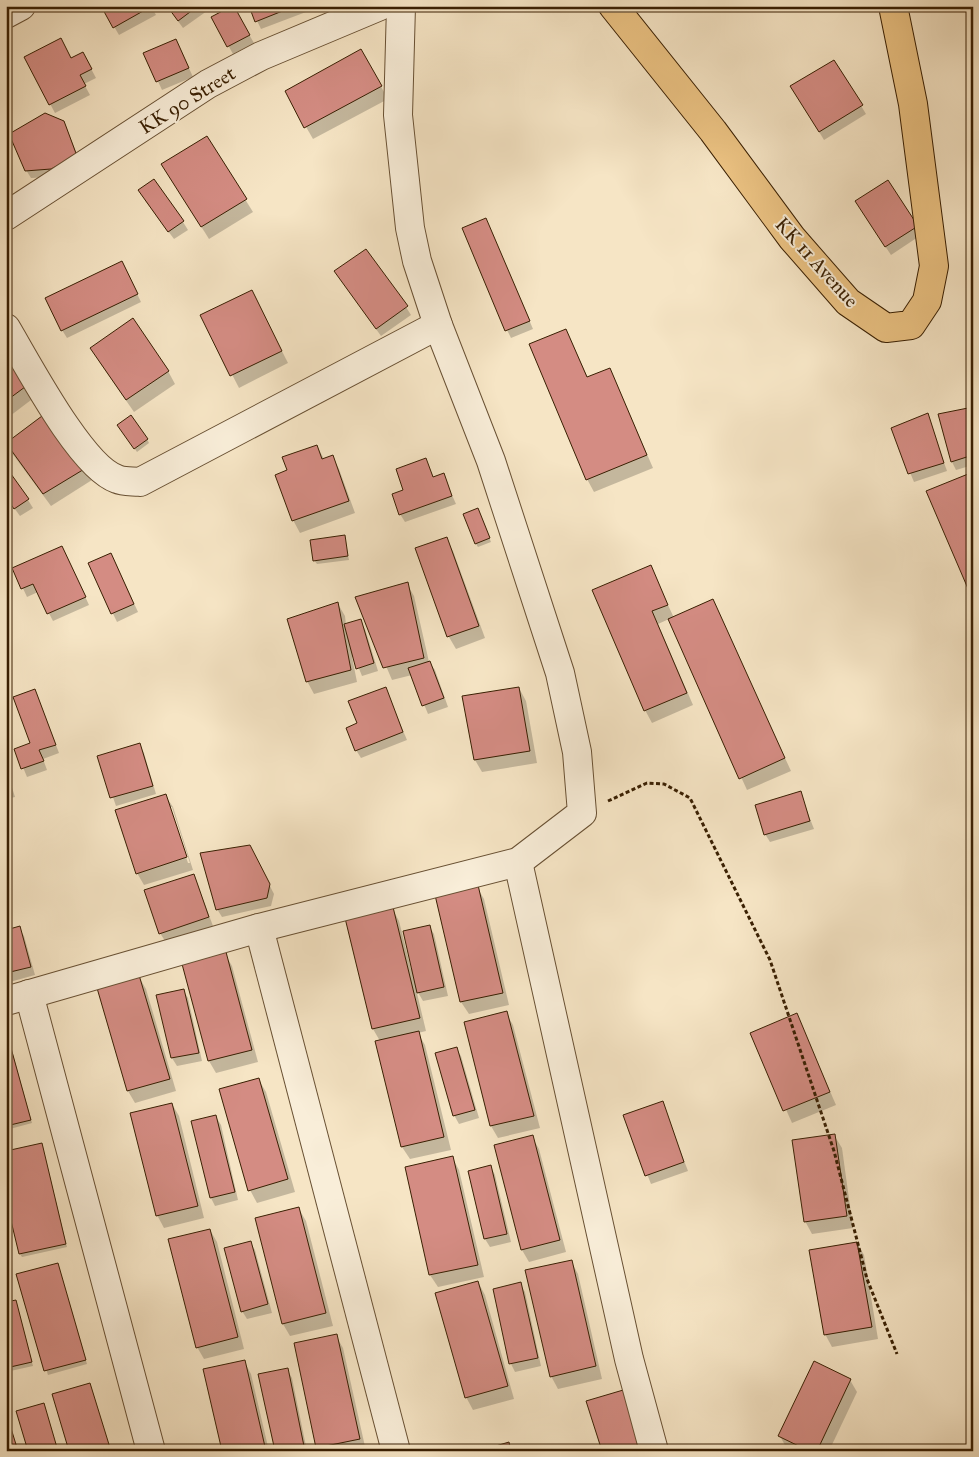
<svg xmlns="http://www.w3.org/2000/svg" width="979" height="1457" font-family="'IM FELL Great Primer',serif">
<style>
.shadow{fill:#0003;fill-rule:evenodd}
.building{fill:#d48c83;stroke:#391f02}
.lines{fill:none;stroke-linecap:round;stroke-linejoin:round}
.minor-casing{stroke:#685033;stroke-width:30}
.major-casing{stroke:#391f02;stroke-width:30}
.path{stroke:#391f02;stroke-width:3;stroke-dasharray:4 2.5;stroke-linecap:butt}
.minor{stroke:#f9eed9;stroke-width:28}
.major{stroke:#ebc282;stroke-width:28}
.labels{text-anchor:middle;stroke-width:4;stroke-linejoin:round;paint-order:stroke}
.street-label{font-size:20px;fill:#391f02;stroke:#f9eed9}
</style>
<rect width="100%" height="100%" fill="#f6e5c5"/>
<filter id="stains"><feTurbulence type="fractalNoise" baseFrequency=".004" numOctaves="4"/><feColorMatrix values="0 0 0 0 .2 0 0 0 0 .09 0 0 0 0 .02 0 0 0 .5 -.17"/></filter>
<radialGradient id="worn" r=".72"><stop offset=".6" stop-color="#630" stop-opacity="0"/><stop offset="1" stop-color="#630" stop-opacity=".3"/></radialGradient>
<g class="shadow">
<path d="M102,6h49l5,9 -37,20z"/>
<path d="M167,6h47l-31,22z"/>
<path d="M250,6h63l1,3 -53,20z"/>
<path d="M233,7l21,36 -21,11 -20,-36z"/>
<path d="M176,40l17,37 -31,13 -17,-37z"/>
<path d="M361,51l27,48 -75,40 -27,-47z"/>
<path d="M25,57l62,4 9,17 -12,6 6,11 -35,18z"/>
<path d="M834,61l32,53 -42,26 -32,-53z"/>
<path d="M64,122l17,42 -25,13 -25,1 -5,-8z"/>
<path d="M207,138l46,74 -44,27 -39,-62z"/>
<path d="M887,182l34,53 -30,20 -30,-45z"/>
<path d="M144,199l39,23 5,8 -14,9z"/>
<path d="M486,219l47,110 -22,9 -4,-8z"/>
<path d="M126,271l15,31 -74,36 -5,-8z"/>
<path d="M341,280l65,27 5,8 -30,21z"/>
<path d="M258,304l30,59 -49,25 -37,-72z"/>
<path d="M566,330l22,48 22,-9 43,99 -59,24 -7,-13z"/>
<path d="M6,356l29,41 -29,22z"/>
<path d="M98,360l70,11 7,13 -41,28z"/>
<path d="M54,408l38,72 -41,26 -45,-61z"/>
<path d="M973,408v57l-17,5 -4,-8 -13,-47z"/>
<path d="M927,415l20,56 -33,11 -22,-53z"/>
<path d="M121,429l26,10 2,4 -12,9z"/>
<path d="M317,446l7,13 8,-3 7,13 16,44 -55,20 -7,-13 -4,-49z"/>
<path d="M426,460l8,18 9,-3 13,29 -51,18 -5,-8 5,-23z"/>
<path d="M6,497l22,3 5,8 -13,8z"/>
<path d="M479,513l12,29 -13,5 -2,-3z"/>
<path d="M344,536l5,24 -32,4 -3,-4z"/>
<path d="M446,538l7,13 32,87 -29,11 -7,-12 -32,-88z"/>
<path d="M66,555l23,50 -36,16 -15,-29 -11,5 -13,-28z"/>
<path d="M115,562l23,50 -21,10 -28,-58z"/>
<path d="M650,566l24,52 39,-17 78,170 -44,19 -78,-171 -11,5 35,81 -41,18 -7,-13z"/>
<path d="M407,584l7,12 15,66 6,8 13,37 -20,7 -16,-39 -20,5 -35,-82z"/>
<path d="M338,604l7,12 1,9 14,-4 5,8 13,42 -16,5 -8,-20 -2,1 5,25 -43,12 -7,-13z"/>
<path d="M385,688l22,52 -46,18 -5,-8 2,-26z"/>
<path d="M519,688l7,13 11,62 -55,9 -7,-12 -11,-63z"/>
<path d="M35,690l24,63 -16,6 4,11 -20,7 -11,-27 16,-6z"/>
<path d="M140,745l4,8 12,41 -40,12 -17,-49z"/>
<path d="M6,768l9,29 -9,2z"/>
<path d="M800,793l14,36 -44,13 -5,-8z"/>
<path d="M165,795l8,12 20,63 -49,15 -7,-12zM169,807h3l18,56h-2z"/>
<path d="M254,855l20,39 -3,12 -49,11 -5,-8z"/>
<path d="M194,875l19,51 -48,15 -5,-8z"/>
<path d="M477,887l7,12 25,106 -40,9 -8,-12z"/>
<path d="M392,908l7,13 12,48h2l16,-43 5,8 14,62 -25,5 -7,-12 10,42 -8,2 7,12 26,105 -41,9 -8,-12 -25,-105 3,-1 -7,-12 -26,-110z"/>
<path d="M19,928l5,8 11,39 -29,8v-52z"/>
<path d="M225,954l7,12 26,96 -42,11 -7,-12z"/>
<path d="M139,977l7,12 30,102 -41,12 -7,-12z"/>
<path d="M183,990l5,8 14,63 -25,5 -5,-8 -15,-63z"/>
<path d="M506,1013l7,12 27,103 -42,10 -7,-12 -26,-103z"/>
<path d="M797,1015l39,90 -44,18 -40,-90z"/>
<path d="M6,1029l26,94 -26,7z"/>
<path d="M456,1048l5,8 18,62 -20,6 -5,-9z"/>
<path d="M259,1080l7,12 29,100 -38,11 -7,-13z"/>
<path d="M662,1103l26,68 -37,13 -27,-68z"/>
<path d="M172,1104l7,12 25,102 -40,10 -7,-13z"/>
<path d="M216,1117l5,8 17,75 -23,6 -4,-8z"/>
<path d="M834,1135l8,13 11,80 -41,6 -7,-13z"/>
<path d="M532,1137l7,12 27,103 -37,10 -7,-12z"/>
<path d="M42,1144l25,103 -45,10 -2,-3z"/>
<path d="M452,1157l7,13 25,107 -46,10 -8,-12z"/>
<path d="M491,1167l4,8 16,67 -21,5 -5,-8z"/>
<path d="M299,1209l7,12 27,105 -43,10 -7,-12 -27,-105z"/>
<path d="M210,1230l7,12 27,107 -40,10 -7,-12z"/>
<path d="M250,1242l5,8 17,63 -25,6 -5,-8z"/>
<path d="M857,1243l7,12 14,84 -46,8 -7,-13z"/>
<path d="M571,1261l7,13 24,105 -44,10 -7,-13z"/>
<path d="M59,1268l28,96 -39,11 -30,-100z"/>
<path d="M478,1282l7,13 29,104 -41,11 -7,-13z"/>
<path d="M520,1284l5,8 16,74 -26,6 -4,-8z"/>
<path d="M6,1304l11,1 16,61 -27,6z"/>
<path d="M336,1336l7,12 23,103h-46l-2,-4z"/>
<path d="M244,1361l7,13 18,77h-46z"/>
<path d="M287,1369l5,9 15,73h-31z"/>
<path d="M850,1380l7,12 -28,59h-37l-5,-2 -7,-13z"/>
</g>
<g class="building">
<path d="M101,6h51l-39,22z"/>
<path d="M167,6h31l-20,15z"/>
<path d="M232,6h2l16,29 -23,12 -16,-30z"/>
<path d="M249,6h46l-40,16z"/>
<path d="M61,38l10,20 12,-6 9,17 -12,6 6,11 -37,19 -25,-48z"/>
<path d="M176,39l13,29 -33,14 -13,-29z"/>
<path d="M361,49l21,37 -78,42 -19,-37z"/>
<path d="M834,60l29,45 -44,27 -29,-46z"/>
<path d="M45,113l19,8 13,35 -26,13 -26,2 -16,-37z"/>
<path d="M207,136l40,63 -46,28 -40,-63z"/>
<path d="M154,179l30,42 -16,11 -30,-42z"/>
<path d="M888,180l30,46 -33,21 -30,-46z"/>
<path d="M486,218l44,103 -25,10 -43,-103z"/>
<path d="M366,249l42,57 -32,23 -42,-58z"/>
<path d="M122,261l16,33 -77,37 -16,-33z"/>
<path d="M252,290l30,61 -52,25 -30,-61z"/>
<path d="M133,318l36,53 -43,29 -36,-52z"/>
<path d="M566,329l21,48 23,-9 37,87 -61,25 -57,-136z"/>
<path d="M6,354l23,30 -23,17z"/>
<path d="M54,407l32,61 -43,26 -37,-51z"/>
<path d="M973,407v48l-22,7 -13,-48z"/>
<path d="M928,413l16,50 -36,11 -17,-46z"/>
<path d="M131,415l17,24 -14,10 -17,-24z"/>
<path d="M317,445l5,14 11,-4 16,46 -57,20 -17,-46 12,-5 -5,-13z"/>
<path d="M426,458l7,19 11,-4 8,23 -53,19 -7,-21 11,-4 -7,-21z"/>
<path d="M6,467l23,32 -15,10 -8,-12z"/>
<path d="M973,472v118l-4,1 -43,-100z"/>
<path d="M478,508l12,30 -15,6 -12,-30z"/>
<path d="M345,535l3,21 -35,5 -3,-21z"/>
<path d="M447,537l32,89 -32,11 -32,-89z"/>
<path d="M62,546l24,51 -39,17 -14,-30 -12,5 -9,-21z"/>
<path d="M111,553l23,51 -23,10 -23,-51z"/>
<path d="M651,565l17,40 -16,6 35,82 -43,18 -52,-121z"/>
<path d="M408,582l16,76 -41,10 -28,-71z"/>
<path d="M713,599l72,159 -46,21 -71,-160z"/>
<path d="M338,602l13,68 -45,12 -19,-63z"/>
<path d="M361,619l13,44 -18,6 -12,-45z"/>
<path d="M430,661l14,37 -22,8 -14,-38z"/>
<path d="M386,687l17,45 -48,19 -9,-23 11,-5 -9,-22z"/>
<path d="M519,687l11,64 -56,9 -12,-64z"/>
<path d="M35,689l21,56 -17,5 5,11 -23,8 -7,-20 16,-6 -17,-46z"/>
<path d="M140,743l13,43 -43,12 -13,-42z"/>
<path d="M6,772l5,16 -5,2z"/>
<path d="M801,791l9,30 -46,14 -9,-30z"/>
<path d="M166,794l21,63 -51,17 -21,-64z"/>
<path d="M250,845l20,39 -3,14 -51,12 -16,-57z"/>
<path d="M194,874l15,43 -50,17 -15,-44z"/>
<path d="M478,885l25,108 -43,9 -25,-107z"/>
<path d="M393,907l27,111 -48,11 -27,-111z"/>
<path d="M430,925l14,62 -27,6 -14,-62z"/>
<path d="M20,926l11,41 -25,6v-43z"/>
<path d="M226,952l26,98 -44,11 -26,-97z"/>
<path d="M139,975l31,104 -43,12 -30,-103z"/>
<path d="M184,989l15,64 -28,5 -15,-63z"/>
<path d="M507,1011l27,105 -44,10 -26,-104z"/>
<path d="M797,1013l33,79 -47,19 -33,-78z"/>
<path d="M6,1030l25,90 -25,6z"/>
<path d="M419,1031l25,106 -43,10 -26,-106z"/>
<path d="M457,1047l18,63 -22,6 -18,-63z"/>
<path d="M259,1078l29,101 -40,12 -29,-102z"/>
<path d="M663,1101l21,61 -39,14 -22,-61z"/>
<path d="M172,1103l26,103 -42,10 -26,-103z"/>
<path d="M216,1115l19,77 -25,6 -19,-77z"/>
<path d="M835,1134l12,82 -43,6 -12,-82z"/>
<path d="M533,1135l27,105 -39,10 -27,-105z"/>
<path d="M42,1143l24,101 -47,10 -13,-54v-49z"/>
<path d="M453,1156l25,109 -49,10 -24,-108z"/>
<path d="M491,1165l16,69 -23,5 -16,-68z"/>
<path d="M299,1207l27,106 -44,11 -27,-106z"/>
<path d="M210,1229l28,108 -42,11 -28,-109z"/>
<path d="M251,1241l17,63 -27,8 -17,-64z"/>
<path d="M857,1242l15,85 -48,8 -15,-85z"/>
<path d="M572,1260l24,106 -46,11 -25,-107z"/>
<path d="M58,1263l28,97 -42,11 -28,-97z"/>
<path d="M478,1281l30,105 -43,12 -30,-105z"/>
<path d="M521,1282l17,76 -29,6 -16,-75z"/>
<path d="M16,1300l16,62 -26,6v-66z"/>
<path d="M337,1334l23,105 -44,9 -22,-105z"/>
<path d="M245,1360l21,91h-44l-19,-82z"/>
<path d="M814,1361l37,18 -34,72h-8l-31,-15z"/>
<path d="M288,1368l17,83h-30l-17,-77z"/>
<path d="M90,1383l21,68h-42l-17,-57z"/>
<path d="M630,1388l19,63h-47l-16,-50z"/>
<path d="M44,1403l14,48h-30l-12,-40z"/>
<path d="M6,1412l12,39h-12z"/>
<path d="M509,1442l2,9h-32z"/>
</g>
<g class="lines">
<defs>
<g id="minor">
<path d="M6,14l15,-8"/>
<path d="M6,216l202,-132 53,-28 119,-50"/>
<path d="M6,328c21,35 75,139 111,151 7,3 16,2 23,3l298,-157"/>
<path d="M518,862l111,497 25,92"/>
<path d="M259,928l137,523"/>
<path d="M29,994l122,457"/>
<path d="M6,1001l253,-73 259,-66 64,-49 -5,-61 -17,-79 -69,-212 -53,-136 -21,-64 -7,-33 -12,-113 3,-109"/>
</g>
<path id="major" d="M613,6l100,125 79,107 56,64 38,26 25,-3 16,-24 7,-35 -21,-162 -20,-98"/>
</defs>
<use href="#minor" class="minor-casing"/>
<use href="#major" class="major-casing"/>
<path class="path" d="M608,801l39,-18 17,1 26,14 80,162 64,191 33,128 30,75"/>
<use href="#minor" class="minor"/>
<use href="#major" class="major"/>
</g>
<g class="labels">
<g class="street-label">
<text transform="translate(187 100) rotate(-32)" y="7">KK 90 Street</text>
<text transform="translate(817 262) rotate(48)" y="7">KK 11 Avenue</text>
</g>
</g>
<rect width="979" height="1457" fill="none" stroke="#f6e5c5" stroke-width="25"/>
<rect x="8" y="8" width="964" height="1442" fill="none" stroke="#391f02" stroke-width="2.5"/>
<rect x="12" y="12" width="954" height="1432" fill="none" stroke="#391f02"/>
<rect width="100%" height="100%" filter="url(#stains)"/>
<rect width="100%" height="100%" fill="url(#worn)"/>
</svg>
